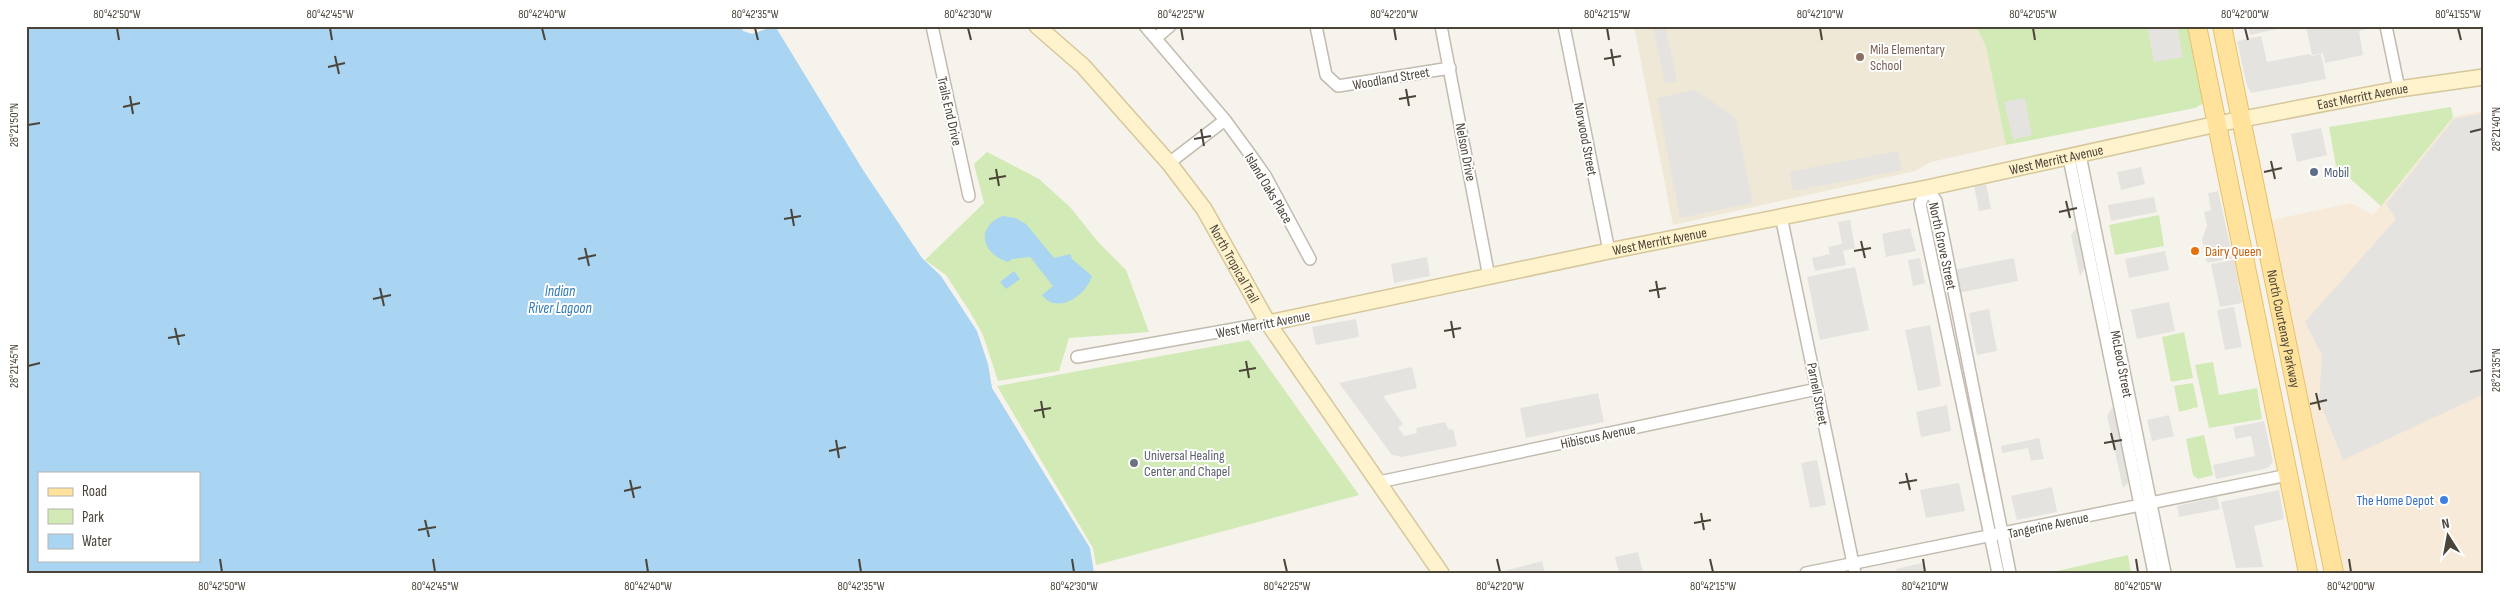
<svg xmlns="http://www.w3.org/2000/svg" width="2510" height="599" font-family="'Sofia Sans Condensed',sans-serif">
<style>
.commercial{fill:#f7ead8}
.education{fill:#efe8d6}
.green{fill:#d2eab5}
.parking{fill:#e5e3e0}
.water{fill:#a9d4f2;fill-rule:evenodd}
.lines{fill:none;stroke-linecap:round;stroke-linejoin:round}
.street-casing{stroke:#c2bbae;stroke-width:14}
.secondary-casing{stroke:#d6c79b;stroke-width:18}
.primary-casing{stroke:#e6c16a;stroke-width:20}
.street{stroke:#fff;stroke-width:11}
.secondary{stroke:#fff3cd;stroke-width:15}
.primary{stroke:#ffe39c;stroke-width:18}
.ticks{fill:none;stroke:#4b4439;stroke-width:2}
.education-dot{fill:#8d6e63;stroke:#fff;stroke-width:2}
.service-dot{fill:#5c6f8a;stroke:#fff;stroke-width:2}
.food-dot{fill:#e8710a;stroke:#fff;stroke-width:2}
.worship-dot{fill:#6b7280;stroke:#fff;stroke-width:2}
.shop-dot{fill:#3f7fe0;stroke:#fff;stroke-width:2}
.labels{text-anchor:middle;stroke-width:4;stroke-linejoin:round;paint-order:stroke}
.education-label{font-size:14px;fill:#785e54;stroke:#fff;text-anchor:start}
.street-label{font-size:14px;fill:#4b4439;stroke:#fff}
.service-label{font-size:14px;fill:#4e5e75;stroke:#fff;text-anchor:start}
.food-label{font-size:14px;fill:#c56008;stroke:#fff;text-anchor:start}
.worship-label{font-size:14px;fill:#5b616d;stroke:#fff;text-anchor:start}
.shop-label{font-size:14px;fill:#366cbe;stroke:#fff;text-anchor:end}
.water-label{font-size:15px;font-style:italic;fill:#2e7ab2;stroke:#fff}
.neatline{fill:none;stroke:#4b4439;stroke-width:2}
.ticks-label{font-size:12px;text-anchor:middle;fill:#4b4439}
</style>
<rect width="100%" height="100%" fill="#f6f3ec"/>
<path class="commercial" d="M2484,110v463h-150l-72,-351 89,-19 22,12 80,-98z"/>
<path class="education" d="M1634,26h342l10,21 20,98 -75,17 -16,9 -242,54z"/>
<g class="green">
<path d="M1976,26h221l14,73 -16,9 -189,37 -20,-98z"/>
<path d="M2451,107l2,10 -72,89 -45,-40 -7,-39z"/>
<path d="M987,152l52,27 31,28 29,36 27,27 23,62 -80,6 -10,33 -61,10 -15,-46 -13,-23 -24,-37 -21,-15 59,-57 -10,-39z"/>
<path d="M2159,215l5,31 -49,9 -6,-30z"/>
<path d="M2184,332l9,46 -22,4 -9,-45z"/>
<path d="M1249,340l110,155 -263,70 -3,-17 -96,-162z"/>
<path d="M2213,362l6,33 38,-7 5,31 -53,9 -14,-63z"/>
<path d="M2193,383l5,24 -19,5 -5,-26z"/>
<path d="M2204,435l9,40 -15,4 -5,-4 -7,-36z"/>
<path d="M2128,555l3,18h-74v-2z"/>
</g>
<g class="parking">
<path d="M1653,26h12l12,55 -12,2z"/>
<path d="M2147,26h30l6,31 -29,5z"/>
<path d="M2248,26h42l-40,9z"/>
<path d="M2306,26h61v3l-8,2 4,24 -38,8 -2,-10 -11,2z"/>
<path d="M2261,36l6,26 42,-8 3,2 9,-2 5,25 -75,14 -4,-7 -10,-45z"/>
<path d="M1695,90l40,27 18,86 -73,15 -23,-120z"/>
<path d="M2025,98l7,37 -19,5 -9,-38z"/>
<path d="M2484,113v281l-141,66 -24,-60 3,-45 -17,-33 91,-103 -10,-15 68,-85z"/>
<path d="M2321,128l6,27 -30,7 -6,-28z"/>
<path d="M1898,151l4,19 -109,21 -4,-19z"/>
<path d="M2141,167l4,17 -24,6 -4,-18z"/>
<path d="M1986,183l5,26 -12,2 -5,-25z"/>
<path d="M2218,191l15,67 -26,5 -5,-24 5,-13 -3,-14 7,-2 -3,-17z"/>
<path d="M2154,197l3,15 -46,9 -3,-16z"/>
<path d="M1850,220l5,28 -12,3 3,14 -31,6 -3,-13 18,-4 -2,-7 14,-3 -4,-22z"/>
<path d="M2077,227l9,39 -6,10 -9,-41z"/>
<path d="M1910,228l6,23 -30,6 -4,-23z"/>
<path d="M2165,251l4,19 -40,8 -4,-19z"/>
<path d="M1427,257l3,19 -36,7 -3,-19z"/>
<path d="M1920,258l5,25 -12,3 -5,-26z"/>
<path d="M2014,258l4,23 -60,12 -5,-23z"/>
<path d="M2234,260l8,43 -22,4 -9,-43z"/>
<path d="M1855,267l14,63 -49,10 -13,-63z"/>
<path d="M2169,302l6,29 -38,8 -6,-29z"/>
<path d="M2234,307l8,40 -17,3 -8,-40z"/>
<path d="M1989,309l8,42 -20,4 -8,-42z"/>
<path d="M1356,319l3,18 -43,8 -4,-18z"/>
<path d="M1930,325l11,61 -23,5 -13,-61z"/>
<path d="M1412,367l5,21 -34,8 20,28 -5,3 6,9 13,-3 -1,-5 29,-6 4,8 4,-1 4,17 -55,11 -10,-2 -53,-72z"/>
<path d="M1598,393l6,29 -78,16 -6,-30z"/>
<path d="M1947,405l4,26 -30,6 -5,-25z"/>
<path d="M2114,405l17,75 -8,8 -16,-72z"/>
<path d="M2169,415l5,21 -22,5 -5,-21z"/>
<path d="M2264,421l9,41 -5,6 -52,11 -3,-14 42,-9 -4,-20 -15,3 -3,-12z"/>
<path d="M2039,438l5,21 -13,2 -3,-13 -26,5 -1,-7z"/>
<path d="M1817,460l9,45 -16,3 -9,-45z"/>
<path d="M1959,483l6,28 -39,7 -6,-28z"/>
<path d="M2052,487l5,25 -40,8 -6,-24z"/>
<path d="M2279,490l5,29 -30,7 9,41 -27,1 -15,-66z"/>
<path d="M2217,497l3,12 -41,8 -2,-11z"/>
<path d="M1638,552l5,21h-24l-4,-16z"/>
<path d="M1542,561l3,12 -45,-1z"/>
<path d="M1922,563l2,10h-27l-1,-4z"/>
</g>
<g class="water">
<path d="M26,26h715l2,5 9,3 23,-8 88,144 59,88 19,18 36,55 11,33 4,24 98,160 4,25h-1068zM39,473h160v87h-160z"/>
<path d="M1002,216l13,2 11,6 28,34 16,-4 2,5 20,17c-6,20 -35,39 -50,19l11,-9 -23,-29 -18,2 -4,3c-25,-8 -34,-33 -6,-46z"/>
<path d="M1014,271l6,8 -14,10 -6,-7z"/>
</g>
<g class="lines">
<defs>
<g id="street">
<path d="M932,26l37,170"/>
<path d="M1145,26l80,94 27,37 14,20 44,82"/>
<path d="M1316,26l10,49 12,11 112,-18"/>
<path d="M1441,26l48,251"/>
<path d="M1564,26l45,225"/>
<path d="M2386,26l13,63"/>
<path d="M1157,37l13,-11"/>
<path d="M2080,155l85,418"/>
<path d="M2069,158l85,415"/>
<path d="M1169,163l56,-43"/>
<path d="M1927,188l9,13 74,372"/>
<path d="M1927,188l-7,16 78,369"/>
<path d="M1781,216l74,357"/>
<path d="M1077,357l191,-34"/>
<path d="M1379,482l438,-93"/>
<path d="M1806,573l482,-98"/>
</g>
<g id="secondary">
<path id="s1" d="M1037,26l46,40 86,97 35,46 64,114 173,250"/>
<path id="s2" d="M1268,323l341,-72 318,-63 290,-64 182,-35 85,-12"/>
</g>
<g id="primary">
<path d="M2197,26l111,547"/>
<path id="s3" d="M2222,26l112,547"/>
</g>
</defs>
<use href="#street" class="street-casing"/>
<use href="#secondary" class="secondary-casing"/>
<use href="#primary" class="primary-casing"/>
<use href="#street" class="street"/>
<use href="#secondary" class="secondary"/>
<use href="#primary" class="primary"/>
</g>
<path class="ticks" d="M117,28l2,12M330,28l2,12M542,28l3,12M755,28l3,12M968,28l3,12M1181,28l2,12M1394,28l2,12M1607,28l2,12M1820,28l2,12M2033,28l2,12M2245,28l3,12M2458,28l3,12M1611,49l3,17M335,56l4,18M1604,59l17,-3M328,67l17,-4M1406,89l3,17M130,96l3,18M1399,99l17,-3M123,107l17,-4M28,125l12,-2M1201,129l3,17M2470,132l12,-3M1194,139l17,-3M2271,161l4,18M996,169l3,17M2264,172l18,-4M989,179l17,-3M2066,201l4,17M791,209l3,17M2059,212l18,-4M784,219l17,-3M1861,241l4,17M585,248l4,18M1854,251l17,-3M578,259l18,-4M1656,281l3,17M380,288l4,18M1649,291l17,-3M373,299l18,-4M1451,321l3,17M175,328l4,17M1444,331l17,-3M168,338l17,-3M1246,361l3,17M28,366l12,-3M1239,371l17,-3M2470,372l12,-2M2316,393l4,17M1041,401l3,17M2310,404l17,-4M1034,411l17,-3M2111,433l4,17M836,440l3,18M2104,443l18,-3M829,451l17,-4M1906,473l4,17M630,480l4,18M1899,483l18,-3M624,491l17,-4M1701,513l3,17M425,520l4,17M1694,523l17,-3M418,530l18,-3M220,559l2,13M433,559l2,13M646,559l2,13M859,559l2,13M1072,559l2,13M1284,559l3,13M1497,559l3,13M1710,559l3,13M1923,559l2,13M2136,559l2,13M2349,559l2,13"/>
<circle class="education-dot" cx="1860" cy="57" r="5"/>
<circle class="service-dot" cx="2314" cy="172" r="5"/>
<circle class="food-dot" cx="2195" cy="251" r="5"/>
<circle class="worship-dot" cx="1134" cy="463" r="5"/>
<circle class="shop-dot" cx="2444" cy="500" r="5"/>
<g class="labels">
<g class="education-label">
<text x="1870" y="54">Mila Elementary<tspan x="1870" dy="16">School</tspan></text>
</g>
<g class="street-label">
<text transform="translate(1391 78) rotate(-10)" y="5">Woodland Street</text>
<text dy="5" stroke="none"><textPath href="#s2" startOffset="1118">East Merritt Avenue</textPath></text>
<text transform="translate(950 111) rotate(77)" y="5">Trails End Drive</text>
<text transform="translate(1586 139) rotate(79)" y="5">Norwood Street</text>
<text transform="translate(1466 152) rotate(79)" y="5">Nelson Drive</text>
<text dy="5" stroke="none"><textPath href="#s2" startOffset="805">West Merritt Avenue</textPath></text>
<text transform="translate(1269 188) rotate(59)" y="5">Island Oaks Place</text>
<text dy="5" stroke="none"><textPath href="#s2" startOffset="400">West Merritt Avenue</textPath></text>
<text transform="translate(1943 246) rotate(78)" y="5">North Grove Street</text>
<text dy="5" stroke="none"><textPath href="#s1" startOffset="311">North Tropical Trail</textPath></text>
<text transform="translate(1263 324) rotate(-11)" y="5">West Merritt Avenue</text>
<text dy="5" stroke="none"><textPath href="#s3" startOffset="309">North Courtenay Parkway</textPath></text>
<text transform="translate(2122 364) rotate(79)" y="5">McLeod Street</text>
<text transform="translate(1818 394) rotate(79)" y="5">Parnell Street</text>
<text transform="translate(1598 436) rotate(-12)" y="5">Hibiscus Avenue</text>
<text transform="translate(2048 525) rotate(-12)" y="5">Tangerine Avenue</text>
</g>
<g class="service-label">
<text x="2324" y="177">Mobil</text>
</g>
<g class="food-label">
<text x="2205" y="256">Dairy Queen</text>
</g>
<g class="worship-label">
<text x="1144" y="460">Universal Healing<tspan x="1144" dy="16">Center and Chapel</tspan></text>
</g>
<g class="shop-label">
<text x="2434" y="505">The Home Depot</text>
</g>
<g class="water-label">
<text x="560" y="296">Indian<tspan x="560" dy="17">River Lagoon</tspan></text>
</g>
</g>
<rect width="2510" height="599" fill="none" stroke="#ffffff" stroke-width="55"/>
<rect x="38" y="472" width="162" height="90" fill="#ffffff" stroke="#b7b4b0"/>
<rect x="48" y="488" width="25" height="8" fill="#ffe39c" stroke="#b7b4b0"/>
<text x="82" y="496" font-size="15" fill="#4b4439">Road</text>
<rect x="48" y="509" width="25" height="15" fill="#d2eab5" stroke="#b7b4b0"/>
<text x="82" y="522" font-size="15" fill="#4b4439">Park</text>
<rect x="48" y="534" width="25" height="15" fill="#a9d4f2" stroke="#b7b4b0"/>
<text x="82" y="546" font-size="15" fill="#4b4439">Water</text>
<g transform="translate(2448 536) rotate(349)" stroke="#ffffff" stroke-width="4" paint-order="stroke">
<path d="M0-4L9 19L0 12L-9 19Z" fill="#4b4439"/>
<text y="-8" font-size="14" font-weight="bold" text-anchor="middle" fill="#4b4439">N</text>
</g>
<rect x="28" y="28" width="2454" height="544" class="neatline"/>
<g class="ticks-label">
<text x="117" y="18">80°42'50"W</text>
<text x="330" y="18">80°42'45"W</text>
<text x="542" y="18">80°42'40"W</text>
<text x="755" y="18">80°42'35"W</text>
<text x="968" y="18">80°42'30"W</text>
<text x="1181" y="18">80°42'25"W</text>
<text x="1394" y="18">80°42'20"W</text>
<text x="1607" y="18">80°42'15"W</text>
<text x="1820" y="18">80°42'10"W</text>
<text x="2033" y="18">80°42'05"W</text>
<text x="2245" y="18">80°42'00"W</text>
<text x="2458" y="18">80°41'55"W</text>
<text transform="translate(14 125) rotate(-90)" y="4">28°21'50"N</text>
<text transform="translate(2496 129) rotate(-90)" y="4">28°21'40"N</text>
<text transform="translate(14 366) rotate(-90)" y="4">28°21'45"N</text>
<text transform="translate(2496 370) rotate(-90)" y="4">28°21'35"N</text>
<text x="222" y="590">80°42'50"W</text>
<text x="435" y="590">80°42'45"W</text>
<text x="648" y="590">80°42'40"W</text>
<text x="861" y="590">80°42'35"W</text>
<text x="1074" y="590">80°42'30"W</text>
<text x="1287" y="590">80°42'25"W</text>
<text x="1500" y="590">80°42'20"W</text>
<text x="1713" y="590">80°42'15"W</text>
<text x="1925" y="590">80°42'10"W</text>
<text x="2138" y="590">80°42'05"W</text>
<text x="2351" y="590">80°42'00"W</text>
</g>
</svg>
